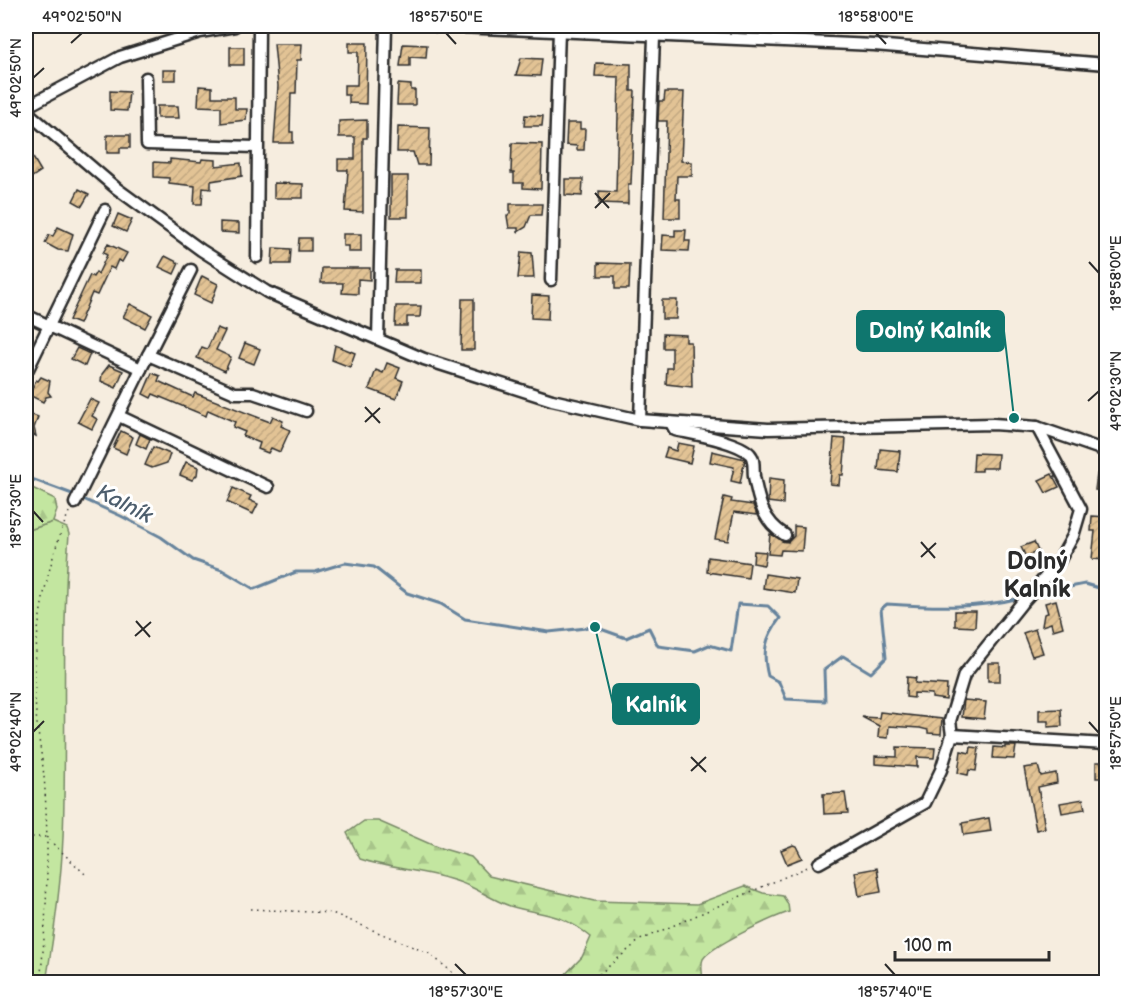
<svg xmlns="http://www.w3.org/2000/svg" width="1132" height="1008" font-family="'Balsamiq Sans',sans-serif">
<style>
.grass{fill:#c3e6a0;stroke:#786;stroke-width:1.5}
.forest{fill:url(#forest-firs);stroke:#786;stroke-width:1.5}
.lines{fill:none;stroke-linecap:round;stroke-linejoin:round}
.stream{stroke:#66839c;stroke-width:3}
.building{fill:url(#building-hatch);stroke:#2b2b2b;stroke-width:1.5}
.minor-casing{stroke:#2b2b2b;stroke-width:15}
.path{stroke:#2b2b2b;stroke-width:1.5;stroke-dasharray:1.5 4.5;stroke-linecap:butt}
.minor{stroke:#fff;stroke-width:10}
.ticks{fill:none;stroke:#2b2b2b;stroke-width:2}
.labels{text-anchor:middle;stroke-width:6;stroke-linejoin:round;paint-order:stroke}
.water-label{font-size:22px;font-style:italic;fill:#4d5e6d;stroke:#fff}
.quarter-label{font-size:24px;font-weight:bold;fill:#2b2b2b;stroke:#fff}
.leader{fill:none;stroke:#0f766e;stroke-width:2}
.callout-dot{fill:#0f766e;stroke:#fff;stroke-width:2}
.callout{fill:#0f766e;stroke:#0f766e;stroke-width:2}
.callout-label{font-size:22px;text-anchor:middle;font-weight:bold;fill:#fff}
.neatline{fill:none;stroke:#2b2b2b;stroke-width:2}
.ticks-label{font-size:15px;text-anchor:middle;fill:#2b2b2b}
</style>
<defs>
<pattern id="forest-firs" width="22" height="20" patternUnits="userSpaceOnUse" patternTransform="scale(1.5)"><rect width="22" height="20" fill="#c3e6a0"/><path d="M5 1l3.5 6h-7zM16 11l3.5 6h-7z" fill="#a8c58a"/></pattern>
<pattern id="building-hatch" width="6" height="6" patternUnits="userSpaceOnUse" patternTransform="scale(1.5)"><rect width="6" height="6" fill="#e2c395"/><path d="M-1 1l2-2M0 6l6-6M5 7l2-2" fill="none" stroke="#c2a881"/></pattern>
</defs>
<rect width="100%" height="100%" fill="#f6eddf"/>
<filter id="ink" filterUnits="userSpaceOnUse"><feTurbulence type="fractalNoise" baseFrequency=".0167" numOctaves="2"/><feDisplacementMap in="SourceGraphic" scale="12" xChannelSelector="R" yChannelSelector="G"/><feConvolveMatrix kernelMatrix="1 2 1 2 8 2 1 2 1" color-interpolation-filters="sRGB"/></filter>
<g filter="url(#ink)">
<path class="grass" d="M53,522l14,6 2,6c-8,101 -2,202 -6,303 -2,49 -9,97 -17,145h-20v-451z"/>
<g class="forest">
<path d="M26,485l29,14 2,11 -4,12 -27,9z"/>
<path d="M364,821h14l59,26 34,10 18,19 105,25 103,3 48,-18 18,7 20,3 5,8 1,8c-18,6 -78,34 -86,47 -3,6 0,16 0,23h-145l24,-25 9,-20c-32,-26 -46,-21 -81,-31 -18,-6 -33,-18 -51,-24 -32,-12 -66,-12 -99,-23l-13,-26z"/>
</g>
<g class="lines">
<g class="stream">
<path d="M26,477l49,18"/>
<path d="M81,498l40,18 40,21 32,23 29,10 32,19 42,-17h19l30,-9 29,4 33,26 34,11 24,15 84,13 46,-5 31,11 23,-10 9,18 37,5 14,-6 22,6 7,-47 30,2 12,12c-15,20 -18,34 -12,58l11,6 7,17 39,2 -1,-31 19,-14 28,17 15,-15 -5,-49 6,-5c44,3 90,5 133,-6"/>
<path d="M1035,594l50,-10 21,6"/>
</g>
</g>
<g class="building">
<path d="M349,43h18l-1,61 -17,-1v-8h-5v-10h13l1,-33h-9z"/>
<path d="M274,44h28l-1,16h-4l-1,33h-5l-1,39h3v11h-19l4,-57z"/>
<path d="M403,44l24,1 -1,13 -16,-1v9h-10z"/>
<rect x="230" y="47" width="14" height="18"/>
<path d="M521,58l21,1 -2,17 -24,-1z"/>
<path d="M596,63l35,1v27h4l-4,93h-3v20l-29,-1v-12l17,1 3,-115 -24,-1z"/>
<rect x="163" y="70" width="13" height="10"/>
<path d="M398,84l13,1v5h4v15h-18z"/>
<path d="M199,86l13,1v10h23v12h12l-1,11 -25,3v-16l-23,-1z"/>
<path d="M110,91l19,1 -2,19 -17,-1z"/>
<path d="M665,92h19l-3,69 11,1v14h-15l-1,23h4v19h-16l3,-97h-9l1,-20h5z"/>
<path d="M157,106h21l1,12h-22z"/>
<path d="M525,115l18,1 -1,10h-18z"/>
<path d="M367,120v18h-4v74l-18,-1 3,-41h-10v-11h17v-22h-16v-16z"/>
<path d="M567,123h13v6h5l-1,21h-7v-4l-11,-1z"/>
<path d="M398,127l32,1 -1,37h-12l-4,-13h-16z"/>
<path d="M107,135h23v13h-10v5h-13z"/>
<path d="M512,143l30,1 -1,45 -18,-1v-5h-9v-10h-3z"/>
<path d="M32,156l9,15 -15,10v-21z"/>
<path d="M170,159l31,3 1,-3 14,1v6l25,-3 1,13 -31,5v8l-8,-1 -1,16h-8l1,-18 -26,-3v-5l-15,-1v-15l16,1z"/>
<rect x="391" y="176" width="17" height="41"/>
<path d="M565,179h18l-1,17 -17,-1z"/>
<path d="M274,183l29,1v14h-29z"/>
<path d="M79,189l10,5 -7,12 -9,-5z"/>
<path d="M510,204h32l-1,11h-10l-5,12 -8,5v-4h-9l-2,-12 3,-3z"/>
<path d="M118,214l14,6 -6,12 -13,-6z"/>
<path d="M220,222l19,1v10l-19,-1z"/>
<path d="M58,227l15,7 -5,17 -10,-1 -13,-7 4,-8 4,1z"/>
<path d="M675,230h11l-1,11h5l-1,10 -27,-1 1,-15 12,1z"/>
<path d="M343,234h18v18h-13v-6h-5z"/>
<path d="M299,238h12v13h-13z"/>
<path d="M108,244l19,9 -5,9 -4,-2 -4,9 -4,-2 -13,28 -5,-2 -13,31 -10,-4 21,-45 3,2 3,-5 2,2 9,-19 -4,-2z"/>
<path d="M273,248l18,1 -1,15h-18z"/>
<path d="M521,252l11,1 2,25h-16z"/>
<path d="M165,256l14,7 -5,11 -15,-7z"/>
<path d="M598,263l32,1 -1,25h-14v-13h-17z"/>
<path d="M322,268h48v12l-12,-1v15l-16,-1 1,-10h-22z"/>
<path d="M395,270h26v13h-27z"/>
<path d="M202,276l16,8 -7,19 -17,-8z"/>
<path d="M532,295l17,1 -1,23 -17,-1z"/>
<path d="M462,299h12v51h-13z"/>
<path d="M662,300h15l-1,19h-14z"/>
<path d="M130,304l22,11 -7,13 -22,-11z"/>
<path d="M396,306h25l-1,11h-13v9h-12z"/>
<path d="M217,328l8,3 -9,19 15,7 -6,14 -28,-13 5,-11 5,2z"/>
<path d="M663,334l23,1v7h5l1,45 -26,-3 1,-16h5v-20h-9z"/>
<path d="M245,343l15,6 -6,15 -15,-6z"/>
<path d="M335,345l20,8 -5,14 -18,-7z"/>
<path d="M77,348l13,6 -5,12 -14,-7z"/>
<path d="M387,363l13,5 -4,10 7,3 -7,18 -27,-10 7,-19 7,3z"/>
<path d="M109,365l14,6 -7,17 -15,-7 1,-7z"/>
<path d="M152,373l8,3 -2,5 35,16 2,-4 75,29 3,-6 10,5 -2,5 9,4 -10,22 -9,-4 -3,5 -10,-4 2,-6 -17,-7 2,-4 -12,-5 2,-5 -27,-12 -2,6 -53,-22 -2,4 -8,-4z"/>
<path d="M41,377l9,4 -2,11 3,4 -5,1 -3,5 -14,-7 7,-15 2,1z"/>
<path d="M90,399l9,4 -7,13 5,3 -5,10 -14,-7z"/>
<path d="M30,414l8,3 -4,11 2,8 -10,-5z"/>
<path d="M121,431l12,6 -7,17 -13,-6z"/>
<path d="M140,434l10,5 -4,10 -10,-5z"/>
<path d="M834,438l12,1 -3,36h-3l-1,10 -9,-1z"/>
<path d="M678,443l16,3 -4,17 -26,-6 3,-9 9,3z"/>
<path d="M153,447l17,7 -3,9 -15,5 -7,-3z"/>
<path d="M880,449l20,2 -2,21 -20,-2z"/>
<path d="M712,451l33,8 -5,24 -9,-2 3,-14 -24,-5z"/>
<path d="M974,453l24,1 -1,14h-15v3h-9z"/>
<path d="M186,462l12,5 -1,8 -5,5 -12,-5z"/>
<path d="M1052,474l7,13 -13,6 -7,-13z"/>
<path d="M1097,474l10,1v16l-12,-1z"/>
<path d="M769,478l15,2 -1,24 -15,-2z"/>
<path d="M233,488l18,8 -2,4 9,4 -5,10 -26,-12z"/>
<path d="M724,497l8,2 -1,3 22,3 4,10 -23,-3 -6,29 -13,-2z"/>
<path d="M1092,516l15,1v43l-15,-1 3,-28h-4z"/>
<path d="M794,526l10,1 -2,24 -21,-1 -1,5 -12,-1 2,-20 18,8 6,-6z"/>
<path d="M1034,542l4,9 -12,6 -5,-10z"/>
<path d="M754,551l12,1 -2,13 -11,-2z"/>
<path d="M708,557l42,6 -2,15 -41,-6z"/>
<path d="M765,574l32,5 -2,14 -32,-5z"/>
<path d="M1056,600l7,27 -10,3 -2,-7 -9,3 2,-12 4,-1 -3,-10z"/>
<path d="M955,611h21l-1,16 -20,-1z"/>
<path d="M1035,629l8,24 -11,3 -9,-23z"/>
<rect x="988" y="663" width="12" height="18"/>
<path d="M907,677l9,1 -1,5 32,2 -1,15 -14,-2v-4l-18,-1v5l-8,-1z"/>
<path d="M964,700l22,2 -2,17 -22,-2z"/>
<path d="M1061,709l1,17 -14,1v-6h-9v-11z"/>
<path d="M880,712l62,7 -1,15 -13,-1v-3l-8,-2 -31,-2 -1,12 -10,-1 1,-11 -17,-9 17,1z"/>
<path d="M1005,746h11l-2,13 -21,-1 1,-11 11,1z"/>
<path d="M897,747l38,1 -1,10 -17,-1v10l-42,-3v-8l22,1z"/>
<path d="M971,747l8,1 -3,23 -7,-1 -1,5 -10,-2 3,-22 9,2z"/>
<rect x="1096" y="762" width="11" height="16"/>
<path d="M1038,766l3,10 15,-3 1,10 -19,4 7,41 -9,2 -12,-62z"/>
<path d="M845,793l3,20 -24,1 -1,-20z"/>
<path d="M1083,799l2,10 -23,4 -2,-10z"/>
<path d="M989,818l2,13 -27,4 -2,-12z"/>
<path d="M793,845l3,1 6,12 -15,6 -6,-14z"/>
<path d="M877,868l4,24 -22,4 -4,-24z"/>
</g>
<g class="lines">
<defs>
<g id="minor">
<path d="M436,26l438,19 232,19"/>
<path d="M146,78l1,66 109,3"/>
<path d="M26,107l94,-50 80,-25 35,-6"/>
<path d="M26,111l90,77 85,62 66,42 157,67 128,41 88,20 128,9 225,-5 44,3 69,24"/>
<path d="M257,257l2,-231"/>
<path d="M551,280l8,-250"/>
<path d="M26,315l115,54 50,-99"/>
<path d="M378,339l8,-313"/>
<path d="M148,355l87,38h18l53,18"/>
<path d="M26,373l79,-163"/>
<path d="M119,416l149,71"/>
<path d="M640,420l14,-383"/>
<path d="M671,423l4,7c18,4 63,11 75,24 5,5 3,15 4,22 4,24 9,46 31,59"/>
<path d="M75,503l66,-134"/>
<path d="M952,735l154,9"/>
<path d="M819,863l106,-60 16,-33 11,-35 -2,-14 14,-46 57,-71 37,-41 15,-27 8,-27 -44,-82"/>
</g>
</defs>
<use href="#minor" class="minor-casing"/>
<g class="path">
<path d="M26,837h20l39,37"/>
<path d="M250,909l82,4 98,41 34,28"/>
<path d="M40,982c7,-63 9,-127 5,-191 -1,-26 -7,-52 -9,-78 -5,-67 7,-139 33,-201"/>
<path d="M590,982l50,-42 170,-74"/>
</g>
<use href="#minor" class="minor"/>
</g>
</g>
<path class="ticks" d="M446,33l10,11M876,33l10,11M71,43l11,-10M33,78l11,-10M595,193l14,15M595,208l15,-15M1089,262l10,11M1088,401l11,-10M365,407l15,16M365,422l15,-14M33,511l10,11M921,542l14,16M921,557l15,-14M136,621l14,16M135,636l16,-14M1089,722l10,11M33,732l11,-11M691,757l15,15M691,771l15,-14M455,964l11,11M885,964l10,11"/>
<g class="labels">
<g class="water-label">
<text transform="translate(125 503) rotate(27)" y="8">Kalník</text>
</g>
<g class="quarter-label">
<text x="1037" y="569">Dolný<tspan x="1037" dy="28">Kalník</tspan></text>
</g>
</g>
<path class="leader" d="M1014 418L1004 331M595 627L613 704"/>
<g class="callout-dot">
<circle cx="1014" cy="418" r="6"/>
<circle cx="595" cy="627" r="6"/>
</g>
<g class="callout">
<rect x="857" y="311" width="147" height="40" rx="6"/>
<rect x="613" y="684" width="86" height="40" rx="6"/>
</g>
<g class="callout-label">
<text x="930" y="338">Dolný Kalník</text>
<text x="656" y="712">Kalník</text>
</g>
<rect width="1132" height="1008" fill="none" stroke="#fff" stroke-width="66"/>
<path d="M895 951v9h154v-9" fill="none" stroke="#2b2b2b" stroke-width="3"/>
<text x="904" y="951" font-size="18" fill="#2b2b2b" stroke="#ffffff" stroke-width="4.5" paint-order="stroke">100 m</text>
<rect x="33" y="33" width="1066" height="942" class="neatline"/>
<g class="ticks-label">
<text x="82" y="22">49°02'50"N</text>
<text x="446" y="22">18°57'50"E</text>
<text x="876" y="22">18°58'00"E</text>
<text transform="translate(16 78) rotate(-90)" y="5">49°02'50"N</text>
<text transform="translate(1116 273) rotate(-90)" y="5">18°58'00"E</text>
<text transform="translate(1116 391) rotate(-90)" y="5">49°02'30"N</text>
<text transform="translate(16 511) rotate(-90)" y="5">18°57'30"E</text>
<text transform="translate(16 732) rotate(-90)" y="5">49°02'40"N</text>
<text transform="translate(1116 733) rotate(-90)" y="5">18°57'50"E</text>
<text x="466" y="997">18°57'30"E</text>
<text x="895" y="997">18°57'40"E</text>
</g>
</svg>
